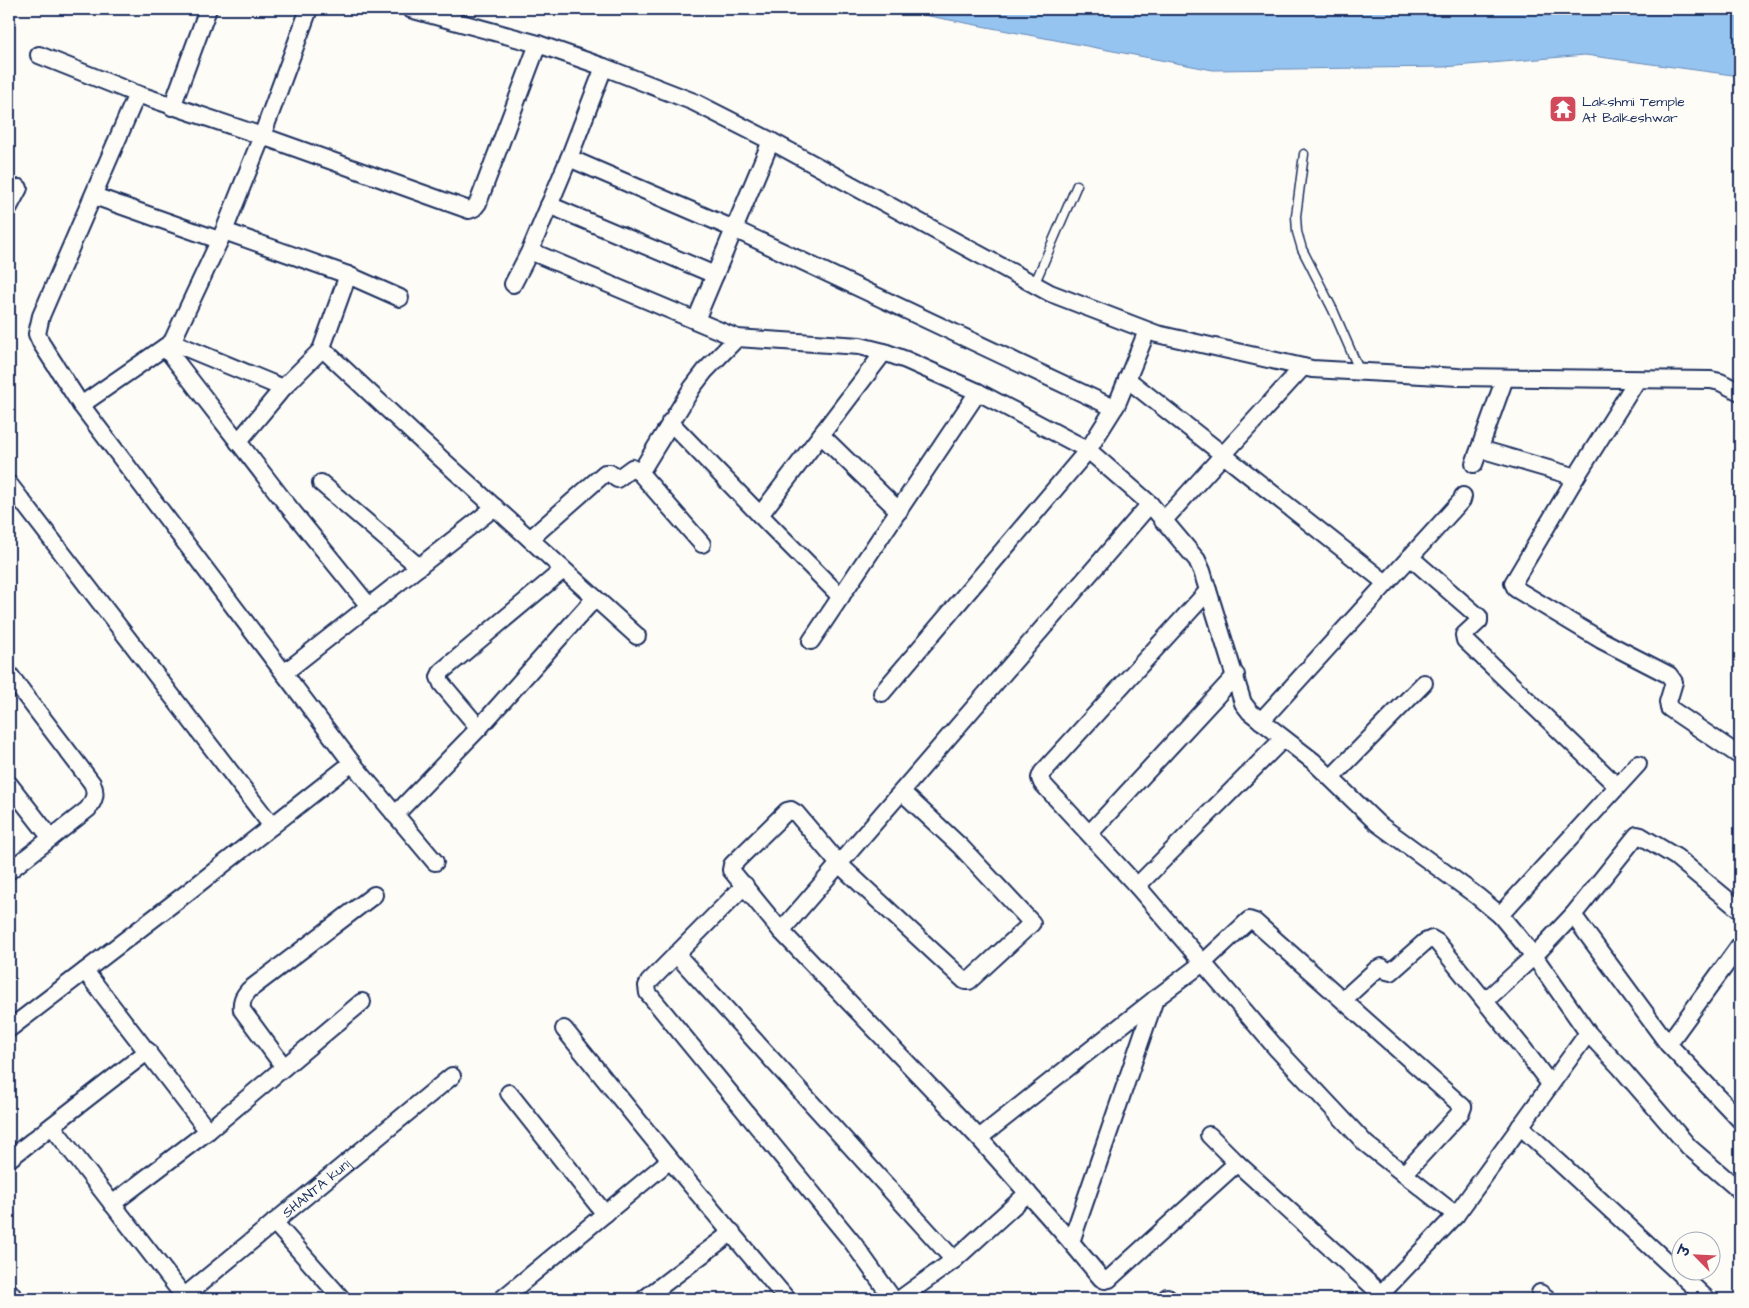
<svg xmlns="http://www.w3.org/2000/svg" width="1749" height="1308" font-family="'Architects Daughter','Playpen Sans Deva',sans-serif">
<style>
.water{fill:#96c4f0;stroke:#6588b6}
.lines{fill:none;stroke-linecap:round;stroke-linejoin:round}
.service-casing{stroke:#1b2f5e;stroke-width:11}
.minor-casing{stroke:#1b2f5e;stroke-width:20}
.service{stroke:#fdfcf7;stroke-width:8}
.minor{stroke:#fdfcf7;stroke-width:16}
.labels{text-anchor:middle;stroke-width:4;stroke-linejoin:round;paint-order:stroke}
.poi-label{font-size:14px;fill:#1b2f5e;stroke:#fdfcf7;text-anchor:start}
.street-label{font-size:14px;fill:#1b2f5e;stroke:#fdfcf7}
</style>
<rect width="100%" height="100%" fill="#fdfcf7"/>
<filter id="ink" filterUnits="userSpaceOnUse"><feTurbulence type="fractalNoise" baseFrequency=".02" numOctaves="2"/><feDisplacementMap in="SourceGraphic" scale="10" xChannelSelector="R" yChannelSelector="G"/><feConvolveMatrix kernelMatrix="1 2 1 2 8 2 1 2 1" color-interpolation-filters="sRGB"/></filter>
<g filter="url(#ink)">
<path class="water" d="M892,9h848v67l-155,-21 -141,12 -231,3z"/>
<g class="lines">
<defs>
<g id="service">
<path d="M1304,154l-8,62 1,16 5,17 31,61 27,62"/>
<path d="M1034,285l43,-100"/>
</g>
<g id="minor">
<path d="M410,9l128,35 66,23 90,35 77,39 279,152 107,41 155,35 146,8 253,3 9,2 20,10"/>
<path d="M39,55l98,39 125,42 207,74 5,-2 4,-5 60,-159"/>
<path d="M604,67l-35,91 165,71 378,178h3l2,-3 30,-73"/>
<path d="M137,94l-96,222 -4,18 4,9 40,62 271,358 83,99"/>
<path d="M172,107l36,-98"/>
<path d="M94,196l125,44"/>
<path d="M549,205l166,70"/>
<path d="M9,207l10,-19"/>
<path d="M530,251l207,87 123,8 24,6 22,8 72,32 110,58 62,54 47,56 5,11 41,132 7,9 63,49 64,62 100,73 23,19 34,41 54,77 32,34 69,80 51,44"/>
<path d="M348,275l52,23"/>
<path d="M513,284l17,-33 39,-93"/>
<path d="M696,320l75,-179"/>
<path d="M172,342l111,46 38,-38 27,-75 -124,-44"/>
<path d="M165,347l119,154 85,105"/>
<path d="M321,350l5,2 89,83 222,201"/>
<path d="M1127,379l259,204"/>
<path d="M1637,380l-61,97 -63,106 3,6 85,51 68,35 5,7 -6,20 1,6 71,48"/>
<path d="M81,405l91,-63 52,-111 38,-95 47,-127"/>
<path d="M670,422l90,93"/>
<path d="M821,435l78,76"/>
<path d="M238,442l45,-54"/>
<path d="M1480,449l96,28"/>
<path d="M1474,464l31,-86"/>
<path d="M640,473l52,-85 13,-17 32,-33"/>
<path d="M321,483l98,84"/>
<path d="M9,484l263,342"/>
<path d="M1163,521l140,-154"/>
<path d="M530,539l75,-66h5l7,6 15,-11 8,5 62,71"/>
<path d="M1410,557l69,60v4l-15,14 1,5 152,146"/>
<path d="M1208,591l-166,182 -2,5 2,5 95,103 140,163 89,95 90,71"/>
<path d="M841,597l-81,-82 124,-163"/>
<path d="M811,641l167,-249"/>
<path d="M284,673l211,-166"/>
<path d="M9,674l83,109c5,11 2,17 -4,26l-79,62"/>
<path d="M882,693l206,-243 27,-43"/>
<path d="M1261,721l201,-221 1,-4"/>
<path d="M479,728l-37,-44 -3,-7 3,-6 121,-101"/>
<path d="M1331,778l93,-95"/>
<path d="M9,784l42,54"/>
<path d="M902,792l59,55 71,76 -63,58h-4l-126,-117 -43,-51 -5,-3 -4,1 -55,54 -1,5 50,61 198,207 92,104 30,36 4,2 4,-1 128,-116"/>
<path d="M395,815l84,-87 116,-130"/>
<path d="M1090,833l146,-158"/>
<path d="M745,885l-96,97 -2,4 1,7 205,250 40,56"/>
<path d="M1137,886l146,-147"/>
<path d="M1500,915l138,-151"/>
<path d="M1573,915l95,129 72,76"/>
<path d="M781,931l369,-427"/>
<path d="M676,954l278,306"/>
<path d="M85,971l123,160"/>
<path d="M1343,1000l34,-31 5,-2 5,4 4,1 34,-30 7,-3 5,3 85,105 28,37"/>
<path d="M1485,1001l49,-45 39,-41 64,-80 4,1 35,21 64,53"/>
<path d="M9,1029l179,-137 164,-129"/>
<path d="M564,1029l106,131 115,137 1,2"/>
<path d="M1668,1044l72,-99"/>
<path d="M284,1067l-42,-57c-1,-9 1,-13 7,-20l125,-95"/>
<path d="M509,1093l96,121"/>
<path d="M52,1126l134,173"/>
<path d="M1520,1126l187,173"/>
<path d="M1209,1135l28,28 144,131"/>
<path d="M979,1138l176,-139 49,-37 45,-42 6,2 208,185 -2,5 -57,62"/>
<path d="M9,1159l139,-108"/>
<path d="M112,1204l96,-73 154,-129"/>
<path d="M274,1222l68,77"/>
<path d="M1071,1242l84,-243"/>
<path d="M9,1291l6,8"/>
<path d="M1540,1293l8,6"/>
<path id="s1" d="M181,1299l271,-223"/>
<path d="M502,1299l168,-139"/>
<path d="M644,1299l88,-67"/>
<path d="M900,1299l54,-39 74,-67"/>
<path d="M1166,1299l1,-2"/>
<path d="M1376,1299l80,-84 132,-182"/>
</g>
</defs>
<use href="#service" class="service-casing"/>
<use href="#minor" class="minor-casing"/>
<use href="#service" class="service"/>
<use href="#minor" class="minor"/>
</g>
</g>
<defs>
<symbol id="temple-square" viewBox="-11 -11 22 22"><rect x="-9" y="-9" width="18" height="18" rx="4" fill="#d1495b" stroke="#fdfcf7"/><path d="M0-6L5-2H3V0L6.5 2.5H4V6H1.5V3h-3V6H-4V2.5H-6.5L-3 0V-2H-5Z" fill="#fff"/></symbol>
</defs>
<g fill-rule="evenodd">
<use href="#temple-square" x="1547" y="93" width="32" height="32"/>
</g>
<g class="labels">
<g class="poi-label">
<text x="1582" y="106">Lakshmi Temple<tspan x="1582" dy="16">At Balkeshwar</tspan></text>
</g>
<g class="street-label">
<text dy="5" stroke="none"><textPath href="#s1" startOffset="175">SHANTA kunj</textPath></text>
</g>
</g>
<rect width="1749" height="1308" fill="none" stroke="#fdfcf7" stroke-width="30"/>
<rect x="15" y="15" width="1719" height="1278" fill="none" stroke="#1b2f5e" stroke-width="2" filter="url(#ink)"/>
<g transform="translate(1696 1256) rotate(294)"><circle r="24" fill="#fdfcf7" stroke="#a3aaba"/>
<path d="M0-4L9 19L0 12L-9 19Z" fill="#d1495b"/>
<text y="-8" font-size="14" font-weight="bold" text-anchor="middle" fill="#1b2f5e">उ</text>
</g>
</svg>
